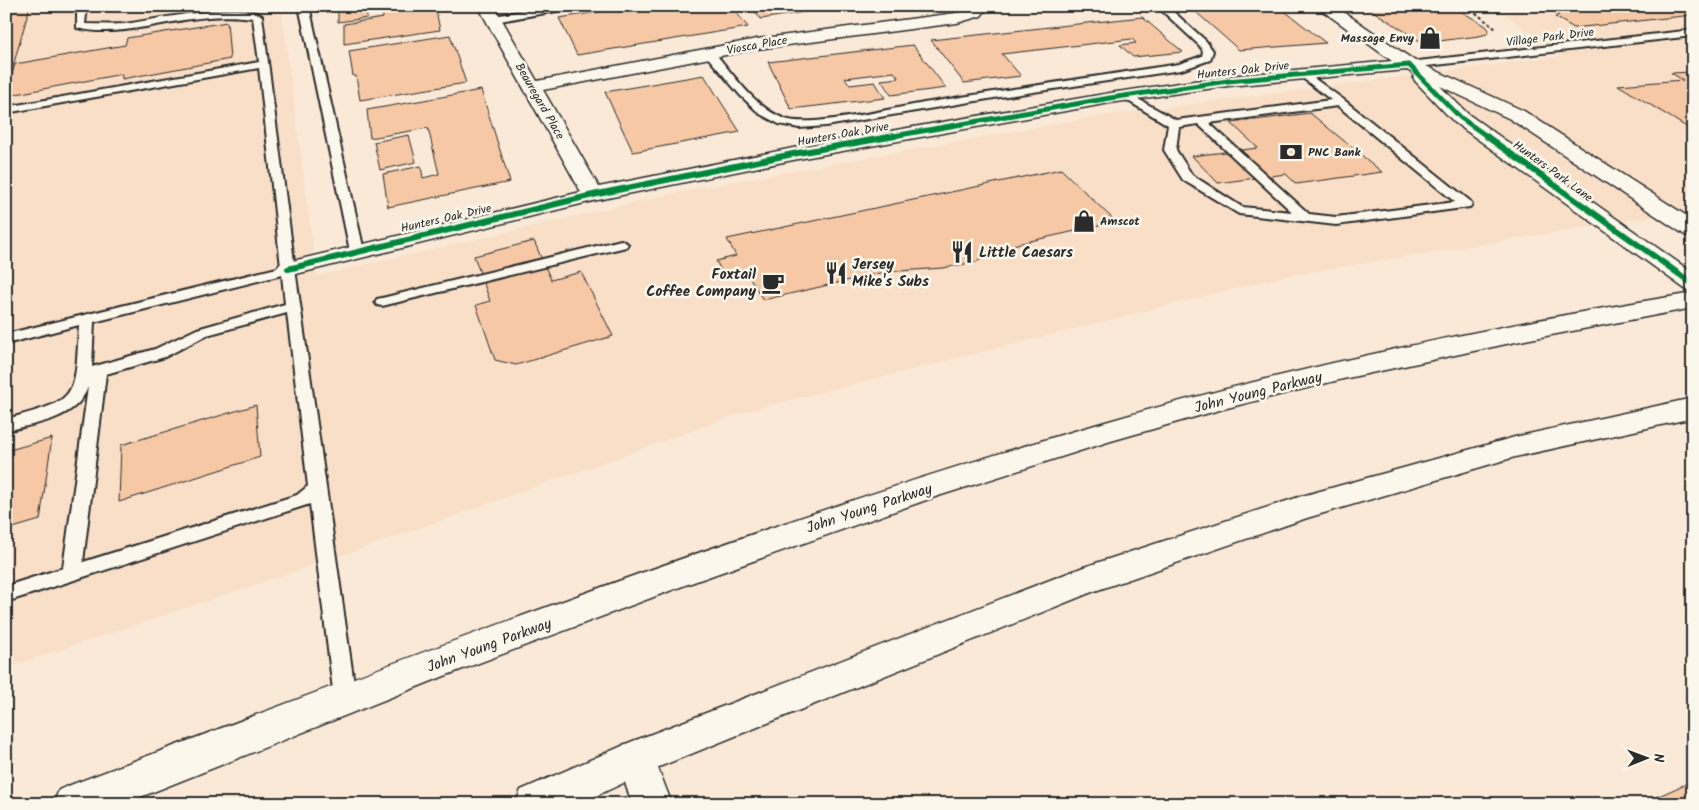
<svg xmlns="http://www.w3.org/2000/svg" width="1699" height="810" font-family="Kalam,sans-serif">
<style>
.built{fill:#f9dfc8}
.building{fill:#f6c8a5;stroke:#2b2b2b}
.lines{fill:none;stroke-linecap:round;stroke-linejoin:round}
.lane-casing{stroke:#2b2b2b;stroke-width:4}
.street-casing{stroke:#2b2b2b;stroke-width:3}
.highway-casing{stroke:#2b2b2b;stroke-width:3}
.path{stroke:#2b2b2b;stroke-width:2;stroke-dasharray:3 2.5;stroke-linecap:butt}
.lane{fill:#fbf7ec;fill-rule:evenodd}
.street{fill:#fbf7ec;fill-rule:evenodd}
.highway{fill:#fbf7ec;fill-rule:evenodd}
.cycleway-far1-casing{stroke:#fbf7ec;stroke-width:7}
.cycleway-casing{stroke:#fbf7ec;stroke-width:9}
.cycleway-far1{stroke:#00873e;stroke-width:5}
.cycleway{stroke:#00873e;stroke-width:6}
.labels{text-anchor:middle;stroke-width:5;stroke-linejoin:round;paint-order:stroke}
.far-street-label{font-size:12px;fill:#2b2b2b;stroke:#fbf7ec}
.far-poi-label{font-size:12px;font-weight:bold;fill:#2b2b2b;stroke:#fbf7ec;text-anchor:start}
.poi-label{font-size:15px;font-weight:bold;fill:#2b2b2b;stroke:#fbf7ec;text-anchor:start}
.street-label{font-size:15px;fill:#2b2b2b;stroke:#fbf7ec}
</style>
<rect width="100%" height="100%" fill="#fae9d7"/>
<filter id="ink" filterUnits="userSpaceOnUse"><feTurbulence type="fractalNoise" baseFrequency=".02" numOctaves="2"/><feDisplacementMap in="SourceGraphic" scale="10" xChannelSelector="R" yChannelSelector="G"/><feConvolveMatrix kernelMatrix="1 2 1 2 8 2 1 2 1" color-interpolation-filters="sRGB"/></filter>
<g filter="url(#ink)">
<path class="built" d="M6,6h275l36,270 376,-87 400,-72 468,-61 -66,-50h198v204l-408,66 -538,135 -394,141 -347,116z"/>
<g class="building">
<path d="M6,6h24l-24,85z"/>
<path d="M338,6h28l1,12 -29,4z"/>
<path d="M382,6h53l5,24 -96,14v-20l39,-6z"/>
<path d="M636,6h95l17,21 -171,28 -18,-37z"/>
<path d="M750,6h92l-81,13z"/>
<path d="M1189,6h89l48,37 -87,7z"/>
<path d="M1365,6h87l34,20 3,4 -2,4 -8,2 -56,7z"/>
<path d="M1542,6h151v9l-119,13 -19,-11 4,-2z"/>
<path d="M1142,17l41,35 -50,5 -13,-12 16,-2 -4,-4 -130,15 19,22 -57,7 -33,-43z"/>
<path d="M227,22l3,37 -108,20v-5l-116,22 9,-32 110,-19 2,-7z"/>
<path d="M450,35l16,48 -106,17 -4,-24h-3l-4,-25z"/>
<path d="M913,45l33,43 -55,7 -10,-15 18,-2 -5,-6 -49,6 5,7 25,-3 10,16 -94,11 -23,-47z"/>
<path d="M1693,72v59l-75,-46 65,-5 -12,-7z"/>
<path d="M704,75l36,57 -107,20 -28,-60z"/>
<path d="M481,90l29,92 -122,25 -5,-33 38,-8 2,12 16,-4 -11,-46 -58,10 -3,-28z"/>
<path d="M1310,113l72,59 -86,12 -10,-10 -68,9 -26,-27 66,-8 -27,-25z"/>
<path d="M409,135l7,27 -36,8 -6,-28z"/>
<path d="M1061,169l55,53 -108,24 -32,16 -33,6 -58,4 -122,28 -17,-29 -22,5 -8,-15 20,-5 -9,-17z"/>
<path d="M534,241l17,39 30,-8 32,64 -97,29 -21,-5 -19,-55 14,-4 -16,-45z"/>
<path d="M256,405l4,52 -141,45 2,-57z"/>
<path d="M52,438l-12,82 -34,10v-79z"/>
<path d="M1690,782l3,3v19h-52z"/>
</g>
<g class="lines">
<defs>
<g id="lane">
<path d="M77,6h10l-2,18c13,0 26,1 39,0 27,-3 118,-24 138,-8l33,253 61,429 -3,7 -8,3 -8,-3 -3,-7 -24,-194 -304,98v-16l57,-18 25,-181c-12,33 -52,36 -82,44v-12c73,-19 69,-20 73,-94l-73,19v-10l275,-67 -22,-199 -253,45v-6l253,-45 -6,-44c-21,-3 -41,-2 -62,1 -37,5 -77,18 -114,9zM282,275l3,29 -88,25 -42,20 -63,18 2,-45zM287,313l21,173 -11,9 -214,67 23,-188 59,-17 42,-22z"/>
<path d="M299,6h10l55,245 -7,4 -7,-4z"/>
<path d="M551,6h21l-4,3 -74,13 -5,-3 5,-3z"/>
<path d="M1157,6h10l39,35 7,10 -3,9 -29,10 -181,27 -174,29 -27,2 -20,-4 -19,-10 -20,-19 -35,-41 1,-2h8c20,23 41,56 71,67 26,9 109,-11 139,-16 85,-14 170,-26 255,-39l23,-8 1,-5 -4,-6z"/>
<path d="M1693,30v6l-284,32 -5,-3 5,-3z"/>
<path d="M1304,71l40,29 126,101 2,3 -2,3 -134,18 -97,-11 -56,-34 -19,-30 4,-25 -48,-29 1,-2h8l47,26 155,-20 -31,-24 -1,-2zM1338,106l117,96 -119,15 -27,-3 -100,-91zM1198,124l94,88 -50,-5 -50,-32 -16,-25 3,-23z"/>
<path d="M621,240l7,4 -2,3 -244,59 -5,-1 -2,-3 2,-3 5,-1z"/>
</g>
<g id="street">
<path d="M478,6h16l43,75 220,-42 199,-26 13,-3 3,-4h17l-8,10 -24,7 -200,26 -214,41 56,97 199,-40 312,-54 118,-17 164,-15 -76,-55h19l80,55 109,50 169,109v17l-8,-2 -175,-116 -70,-33 28,28 225,159v18l-8,-2 -231,-167 -38,-40 -3,-4 3,-3 -9,-5 -179,16 -118,17 -312,56 -205,42 -305,75 -8,-2 -4,-5 4,-5 301,-72z"/>
<path d="M636,740l13,5 23,59h-40l-15,-46 6,-13z"/>
</g>
<g id="highway">
<path d="M1693,293v15l-168,32 -182,39 -120,30 -112,32 -179,57 -244,86 -241,91 -324,129h-70l6,-14 14,-6c340,-128 680,-260 1029,-361 192,-56 393,-98 591,-130z"/>
<path d="M1693,398v20l-178,39 -208,61 -215,74 -443,179 -70,33h-64l6,-14 115,-50 445,-172 221,-72 213,-59z"/>
</g>
</defs>
<use href="#lane" class="lane-casing"/>
<use href="#street" class="street-casing"/>
<use href="#highway" class="highway-casing"/>
<path class="path" d="M1467,6l29,23"/>
<use href="#lane" class="lane"/>
<use href="#street" class="street"/>
<use href="#highway" class="highway"/>
<defs>
<path id="cycleway-far1" d="M888,137l222,-39 118,-17 181,-16 52,53 27,19"/>
<g id="cycleway">
<path d="M1486,136l207,148"/>
<path d="M288,269l305,-74 205,-42 97,-17"/>
</g>
</defs>
<use href="#cycleway-far1" class="cycleway-far1-casing"/>
<use href="#cycleway" class="cycleway-casing"/>
<use href="#cycleway-far1" class="cycleway-far1"/>
<use href="#cycleway" class="cycleway"/>
</g>
</g>
<defs>
<symbol id="shop-bare" viewBox="-9 -9 18 18"><path d="M-5-2.5h2.3a2.7 3.5 0 0 1 5.4 0H5L5.5 6h-11ZM-1.5-2.5h3a1.5 2.3 0 0 0-3 0Z" fill="#2b2b2b" stroke="#fbf7ec" stroke-width="2.5" paint-order="stroke"/></symbol>
<symbol id="bank-bare" viewBox="-9 -9 18 18"><path d="M-6-4H6V4H-6ZM0-2.3a2.3 2.3 0 1 0 0 4.6a2.3 2.3 0 1 0 0-4.6Z" fill="#2b2b2b" stroke="#fbf7ec" stroke-width="2.5" paint-order="stroke"/></symbol>
<symbol id="restaurant-bare" viewBox="-9 -9 18 18"><path d="M-5-6h1v4h1v-4h1v4h1v-4h1v5L-1.5 .5V6h-2V.5L-5-1ZM5-6V6H3V1.5H1.5Q1.5-4 5-6Z" fill="#2b2b2b" stroke="#fbf7ec" stroke-width="2.5" paint-order="stroke"/></symbol>
<symbol id="cafe-bare" viewBox="-9 -9 18 18"><path d="M-5.5-4.5H6V0H3Q3 3.5 0 3.5H-2.5Q-5.5 3.5-5.5 0ZM3-3.2v2h1.7v-2ZM-6 4.5H4V6H-6Z" fill="#2b2b2b" stroke="#fbf7ec" stroke-width="2.5" paint-order="stroke"/></symbol>
</defs>
<g fill-rule="evenodd">
<use href="#shop-bare" x="1414" y="22" width="32" height="32"/>
<use href="#bank-bare" x="1275" y="136" width="32" height="32"/>
<use href="#shop-bare" x="1068" y="205" width="32" height="32"/>
<use href="#restaurant-bare" x="946" y="236" width="32" height="32"/>
<use href="#restaurant-bare" x="820" y="257" width="32" height="32"/>
<use href="#cafe-bare" x="757" y="267" width="32" height="32"/>
</g>
<g class="labels">
<g class="far-street-label">
<text transform="translate(1550 37) rotate(-7)" y="4">Village Park Drive</text>
<text transform="translate(757 45) rotate(-10)" y="4">Viosca Place</text>
<text transform="translate(1243 70) rotate(-6)" y="4">Hunters Oak Drive</text>
<text transform="translate(540 101) rotate(60)" y="4">Beauregard Place</text>
<text transform="translate(843 134) rotate(-10)" y="4">Hunters Oak Drive</text>
<text transform="translate(1553 171) rotate(36)" y="4">Hunters Park Lane</text>
<text transform="translate(446 218) rotate(-13)" y="4">Hunters Oak Drive</text>
</g>
<g class="far-poi-label">
<text x="1414" y="42" text-anchor="end">Massage Envy</text>
<text x="1308" y="156">PNC Bank</text>
<text x="1100" y="225">Amscot</text>
</g>
<g class="poi-label">
<text x="979" y="257">Little Caesars</text>
<text x="852" y="269">Jersey<tspan x="852" dy="17">Mike's Subs</tspan></text>
<text x="756" y="279" text-anchor="end">Foxtail<tspan x="756" dy="17">Coffee Company</tspan></text>
</g>
<g class="street-label">
<text transform="translate(1258 392) rotate(-14)" y="5">John Young Parkway</text>
<text transform="translate(869 508) rotate(-18)" y="5">John Young Parkway</text>
<text transform="translate(489 645) rotate(-20)" y="5">John Young Parkway</text>
</g>
</g>
<rect width="1699" height="810" fill="none" stroke="#fbf7ec" stroke-width="25"/>
<rect x="12" y="12" width="1674" height="785" fill="none" stroke="#2b2b2b" stroke-width="2" filter="url(#ink)"/>
<g transform="translate(1646 758) rotate(89)" stroke="#fbf7ec" stroke-width="4" paint-order="stroke">
<path d="M0-4L9 19L0 12L-9 19Z" fill="#2b2b2b"/>
<text y="-8" font-size="14" font-weight="bold" text-anchor="middle" fill="#2b2b2b">N</text>
</g>
</svg>
